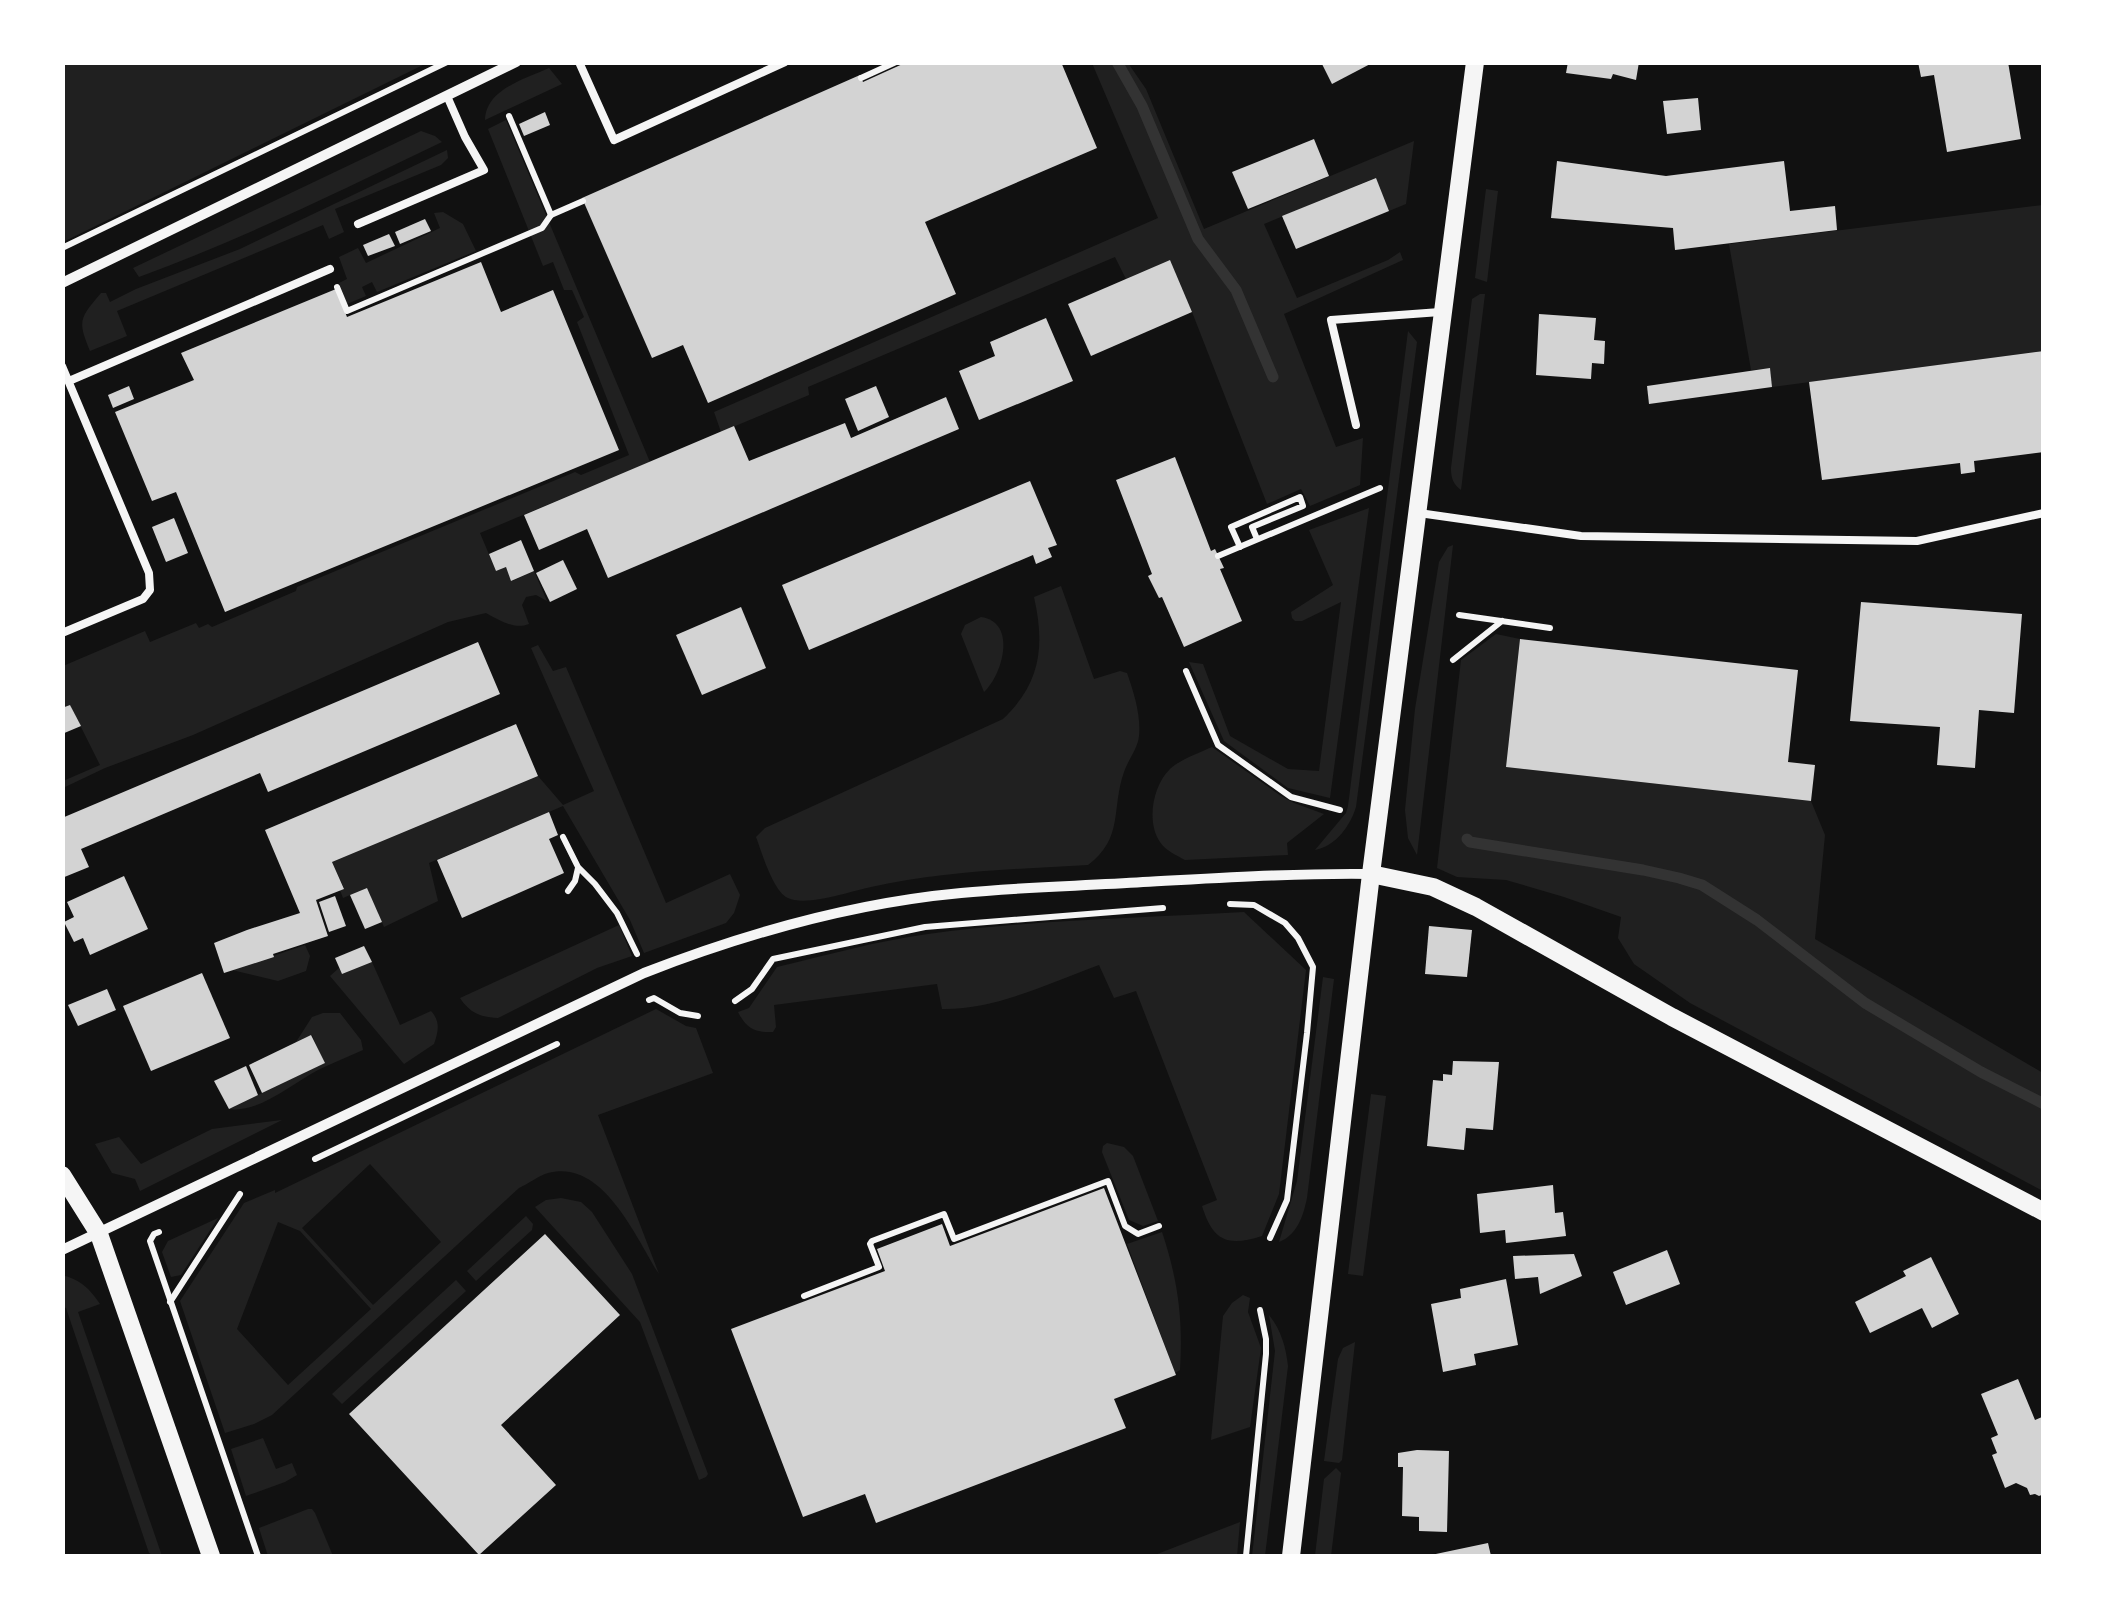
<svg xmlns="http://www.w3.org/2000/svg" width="2106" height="1619" font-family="'Public Sans',sans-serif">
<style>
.green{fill:#202020;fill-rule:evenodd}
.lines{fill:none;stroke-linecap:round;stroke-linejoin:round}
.stream{stroke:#333;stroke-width:11}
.building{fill:#d3d3d3}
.path{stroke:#f5f5f5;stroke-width:6}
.service{stroke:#f5f5f5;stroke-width:8}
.minor{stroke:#f5f5f5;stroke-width:10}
.tertiary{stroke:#f5f5f5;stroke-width:18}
</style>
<rect width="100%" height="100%" fill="#111"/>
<g class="green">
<path d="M63,62h364v1l-364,179z"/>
<path d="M1092,63h36l18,26 58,140 210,-88 -8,63 -17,7 -14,-33 -111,46 33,74 91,-38 12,-8 3,8 -119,54 52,133 27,-9 -3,47 -50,21 -9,-17 -34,15 -75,-192 -22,-52 -44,19 -11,-22 -307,130 1,8 -88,37 -7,-20 444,-194z"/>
<path d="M549,68l13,16 -77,36c1,-31 40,-41 64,-52z"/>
<path d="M506,120l144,342 -170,71 16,38 10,-4 6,14 22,-10 13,30 -11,-6 -10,2 -4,8 7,19c-15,6 -30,-4 -43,-11l-38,9 -255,113 -88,33 -42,20v-7l37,-16 -30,-60 -7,3v-42l82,-35 5,11 46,-19 3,5 9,-4 4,3 84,-36 1,-4 278,-115 6,3 48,-20 -52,-133 7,-5 -12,-27h-8l-11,-28 -10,4 -55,-137z"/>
<path d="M421,131l14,5 7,6c-100,48 -199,97 -303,135l-6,-9z"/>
<path d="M447,150l1,8 -7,7 -106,44 9,23 -15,7 -6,-14 -206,86 10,25 -37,15c-13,-31 -10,-33 11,-58h5l4,9 26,-13 104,-40z"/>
<path d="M1486,189l12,2 -11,91 -12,-4z"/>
<path d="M2043,205v146l-271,36 -2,-18 -19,1 -22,-126z"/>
<path d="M443,212l20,12 13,27 -99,41 -5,-10 -10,5 4,9 -19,8 -8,-21 8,-4 -8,-22 19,-9 8,15 74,-35 -6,-15z"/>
<path d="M1480,294h5l-24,196c-8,-6 -10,-12 -10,-22l21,-169z"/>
<path d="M1408,331l9,11 -61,465c-6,19 -20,39 -41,43l31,-37 2,-7z"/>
<path d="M1369,508l-39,290 -42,-10 -64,-47 -35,-79 14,2 27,72 58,33 31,2 22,-169 -39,19h-7l-3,-3 -1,-6 42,-27 -24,-55z"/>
<path d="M1453,545l-36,310 -9,-17 -3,-28 10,-101 24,-147 9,-15z"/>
<path d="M1061,586l33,93 26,-8 7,2c7,20 14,42 12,63 -1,12 -11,24 -15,36 -13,37 0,66 -36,93 -72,4 -146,6 -217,22 -20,4 -65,20 -83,11 -15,-7 -26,-45 -32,-61l9,-9 238,-109c38,-36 42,-73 31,-122z"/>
<path d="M981,617c36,5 22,57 3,75l-23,-58 4,-9z"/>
<path d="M1496,634l24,5 -14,128 305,34 14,34 -10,104 228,134v118l-353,-188 -56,-39 -16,-26 3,-21 -57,-20 -58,-17 -49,-3 -20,-9 24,-208z"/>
<path d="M538,645l15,26 13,-4 100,236 64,-29 10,21 -6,18 -8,10 -82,30 -14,-33 -67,-114 -134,57 9,38 -54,26 -17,-39 -24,10 -3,-8 4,-2 -12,-26 206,-86 25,29 31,-14 -63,-143z"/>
<path d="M1212,747l69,49 13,7 30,11 -37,29 1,12 -103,5c-9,-5 -19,-9 -25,-18 -14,-20 -7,-57 10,-73 11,-10 29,-16 42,-22z"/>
<path d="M1244,912l62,58 -27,224 -17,42c-35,11 -49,5 -60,-30l15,-6 -81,-209 -22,7 -15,-33c-50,18 -103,45 -157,44l-5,-25 -163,21 2,22 -3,5c-18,1 -27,-4 -35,-20l11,-4 28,-41c50,-12 100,-26 151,-33 105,-14 211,-16 316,-22z"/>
<path d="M619,925l13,31 -35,12 -99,50c-18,-1 -28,-5 -38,-20z"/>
<path d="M305,945l5,11 -4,15 -28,10 -46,-11z"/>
<path d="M372,962l28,63 31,-14c10,11 7,21 3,33l-30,20 -74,-88 9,-8 3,6z"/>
<path d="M1323,977l11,2 -27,219c-4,19 -10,37 -28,44l18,-61z"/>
<path d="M656,1009l30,17 10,2 17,45 -115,42 61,159c-23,-36 -56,-116 -111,-101 -10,3 -20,11 -29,15l-247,227 -18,9 -29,9 -45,-132 64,-98 31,-13v3zM370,1164l71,78 -68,63 -71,-77zM278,1222l22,9 71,78 -83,76 -51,-56z"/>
<path d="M323,1013h17l21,27 2,10c-15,7 -31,13 -45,20 -27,14 -58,43 -89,39l95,-46 -12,-28 -16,7 16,-25z"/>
<path d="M1371,1094l15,2 -23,180 -15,-2z"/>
<path d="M282,1120l-142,71 -5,-12 -23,-6 -17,-29 24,-7 22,27 71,-35z"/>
<path d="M1107,1143l17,4 9,9 25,65 -15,5 -14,-6 -27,-68 1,-6z"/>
<path d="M561,1198l20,4 11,10 40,62 76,200 -2,3 -7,3 -59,-158 -105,-115 11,-7z"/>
<path d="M526,1216l7,8 -1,6 -56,51 -9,-10z"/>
<path d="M218,1218l-37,57 -10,2 -9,-25 6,-11z"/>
<path d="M1162,1232c16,48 21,87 18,138l-5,3 -48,-129z"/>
<path d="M62,1275c19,5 27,13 38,29l-22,8 84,244h-8l-5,-3 -83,-245 -3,-1z"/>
<path d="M456,1280l10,11 -124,113 -10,-10z"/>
<path d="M1243,1295l7,3 -2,14 13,36 -11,79 -39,13 12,-124 9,-13z"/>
<path d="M1269,1315c12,15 17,32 19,51l-23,190h-13l23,-205z"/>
<path d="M1355,1342l-13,118 -3,3 -15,-2 14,-102 5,-11z"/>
<path d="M263,1438l13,31 16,-6 5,12 -12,7 -39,14 -15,-47z"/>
<path d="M1336,1468l5,5 -10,83h-16l9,-77z"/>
<path d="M308,1509h4l3,4 18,43h-65l-9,-28z"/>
<path d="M1240,1522l-3,34h-85z"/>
</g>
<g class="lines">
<g class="stream">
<path d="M1117,62l25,44 56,133 38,51 37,87"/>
<path d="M1467,839l3,3 173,28 36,8 23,7 55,35 108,83 116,69 63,32"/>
</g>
</g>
<g class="building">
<path d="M907,62h154l36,86 -172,74 31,72 -248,109 -25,-58 -31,13 -70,-160 278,-123 3,7z"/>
<path d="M1321,62h53l-42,22z"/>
<path d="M1568,62h71l-3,18 -23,-6 -2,5 -45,-6z"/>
<path d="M1918,62h90l13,77 -74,13 -13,-77 -13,2z"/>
<path d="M1698,98l3,32 -34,4 -4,-33z"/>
<path d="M545,112l5,13 -26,11 -5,-12z"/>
<path d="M1314,139l15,37 -81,33 -16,-37z"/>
<path d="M1557,161l109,15 118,-15 6,50 45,-5 2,24 -162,20 -2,-22 -122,-10z"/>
<path d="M1376,178l13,33 -93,38 -14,-33z"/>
<path d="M425,219l6,12 -31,13 -5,-12z"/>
<path d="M389,234l6,12 -27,10 -5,-11z"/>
<path d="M1170,260l22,52 -101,44 -23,-52z"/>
<path d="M481,262l20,50 52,-22 66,160 -394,162 -49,-120 -24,9 -37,-89 79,-32 -13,-27 155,-64 11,28z"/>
<path d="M1539,314l57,4 -2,22 11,1 -1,23 -12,-1 -1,16 -55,-4z"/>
<path d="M1046,318l27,63 -94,39 -20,-49 36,-15 -5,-14z"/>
<path d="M2044,351v101l-70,9 1,11 -14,2 -1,-11 -138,17 -13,-98z"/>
<path d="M1770,368l2,19 -123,17 -2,-18z"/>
<path d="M129,386l5,13 -21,9 -5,-13z"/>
<path d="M876,386l13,31 -31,14 -13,-32z"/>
<path d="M946,397l13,32 -351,149 -21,-49 -48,21 -15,-35 210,-89 15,35 96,-38 6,15z"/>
<path d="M1175,457l36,94 4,-2 9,19 -4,1 22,52 -58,26 -22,-50 -3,1 -11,-22 4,-2 -36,-94z"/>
<path d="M1030,481l27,64 -9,3 4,9 -16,7 -3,-9 -224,95 -27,-65z"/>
<path d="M174,518l14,35 -22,9 -14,-35z"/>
<path d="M521,540l13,31 -23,10 -5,-14 -10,4 -7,-17z"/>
<path d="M563,560l14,29 -27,13 -14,-29z"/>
<path d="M1861,602l161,12 -8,99 -35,-3 -4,58 -38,-3 3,-38 -90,-6z"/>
<path d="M741,607l25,61 -64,27 -26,-60z"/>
<path d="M1520,639l278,31 -10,92 27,3 -4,36 -305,-34z"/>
<path d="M478,642l22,52 -232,98 -8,-19 -179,76 8,18 -27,11v-60z"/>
<path d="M70,705l11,21 -19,8v-26z"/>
<path d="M516,724l22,52 -206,86 12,27 -28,11 12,36 -55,18 1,3 -50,16 -10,-30 33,-13 53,-17 -35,-83z"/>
<path d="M549,812l9,23 -9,4 15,34 -102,45 -25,-58z"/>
<path d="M124,876l24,53 -58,26 -7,-17 -9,4 -10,-20 10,-5 -7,-15z"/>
<path d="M367,888l15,34 -17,7 -15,-34z"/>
<path d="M335,896l11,30 -17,6 -10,-30z"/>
<path d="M1429,926l43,4 -5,47 -42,-3z"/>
<path d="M364,946l8,16 -30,12 -7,-16z"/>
<path d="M202,973l28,65 -79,33 -28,-65z"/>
<path d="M107,989l9,21 -38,16 -10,-21z"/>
<path d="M311,1035l14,28 -63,30 -13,-28z"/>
<path d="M1453,1061l46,1 -6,68 -27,-2 -2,22 -37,-4 6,-66 10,1v-7l9,1z"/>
<path d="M246,1066l12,29 -29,14 -15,-28z"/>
<path d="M1553,1185l2,28 8,-1 3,24 -60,7 -1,-13 -25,3 -3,-39z"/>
<path d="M1104,1188l72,187 -62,24 12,29 -250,95 -11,-29 -62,23 -72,-188 154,-58 -8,-22 65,-25 8,22z"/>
<path d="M545,1234l75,81 -119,110 55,60 -77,70 -130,-141z"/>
<path d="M1667,1250l13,34 -54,21 -13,-33z"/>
<path d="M1574,1254l8,22 -42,18 -2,-17 -23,2 -2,-23z"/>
<path d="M1931,1257l28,57 -27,14 -10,-20 -52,25 -15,-31 51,-26 -3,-5z"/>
<path d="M1506,1279l12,66 -44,9 2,11 -33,7 -12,-68 30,-6 -1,-9z"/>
<path d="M2018,1379l17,41 7,-3 2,4v73l-5,2 -4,-2 -5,1 -3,-7 -11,-5 -11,5 -13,-33 5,-2 -6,-15 7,-3 -17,-41z"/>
<path d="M1417,1450l32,1 -2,81 -28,-1v-14l-17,-1 1,-49h-5v-14z"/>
<path d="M1488,1543l3,13h-60v-1z"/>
</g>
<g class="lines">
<g class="path">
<path d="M861,78l35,-16"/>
<path d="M509,116l42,99 32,-14"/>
<path d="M62,248l385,-186"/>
<path d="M337,287l10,24 195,-83 9,-13"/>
<path d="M1240,547l-9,-20 69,-30 3,9 -51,21 5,12"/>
<path d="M1218,556l162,-68"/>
<path d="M1459,615l91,13"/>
<path d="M1453,660l49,-39"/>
<path d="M1186,671l32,74 73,52 49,13"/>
<path d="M563,837l15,30 17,17 22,29 20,41"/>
<path d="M568,891l7,-10 3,-13"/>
<path d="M1230,904l24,1 31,18 13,15 15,29 -6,66 -20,167 -17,38"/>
<path d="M649,1000l5,-2 26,15 18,3"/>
<path d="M735,1001l17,-12 21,-30 152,-32 238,-19"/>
<path d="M315,1159l242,-115"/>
<path d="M159,1232l-5,2 -4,7 108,315"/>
<path d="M804,1296l75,-29 -9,-23 2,-3 72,-27 10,25 154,-58 17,45 13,8 21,-8"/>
<path d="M170,1302l70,-108"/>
<path d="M1246,1556l20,-202v-15l-6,-29"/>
</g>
<g class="service">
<path d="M579,62l35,78 171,-78"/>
<path d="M358,224l126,-54 -19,-33 -18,-41"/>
<path d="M62,366l87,207 1,17 -7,9 -81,34"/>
<path d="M69,381l261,-112"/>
<path d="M1356,425l-25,-105 109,-8"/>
<path d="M1419,513l162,23 336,5 127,-28"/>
</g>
<g class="minor">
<path d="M62,283l454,-221"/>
<path d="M62,1250l582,-277c100,-39 209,-70 317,-80 60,-6 121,-7 182,-11 76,-4 152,-9 228,-8"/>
</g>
<g class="tertiary">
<path d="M1371,874l62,13 43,20 196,110 372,195"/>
<path d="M62,1175l37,59 112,322"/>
<path d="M1291,1556l80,-682 104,-812"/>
</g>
</g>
<rect width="2106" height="1619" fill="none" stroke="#ffffff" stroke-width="130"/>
</svg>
